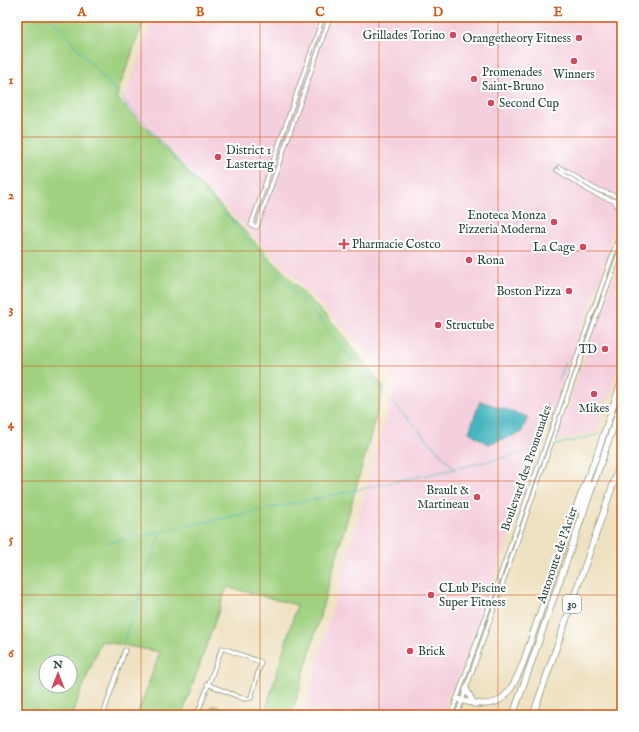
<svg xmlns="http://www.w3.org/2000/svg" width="639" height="732" font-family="'IM FELL English',serif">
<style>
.built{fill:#f4cfdd}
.green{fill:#a0d181;stroke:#60875a;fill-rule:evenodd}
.water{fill:#46b6bf;stroke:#327a7a}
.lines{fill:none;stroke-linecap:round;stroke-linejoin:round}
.stream{stroke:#46b6bf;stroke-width:1}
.minor-casing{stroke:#87907c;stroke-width:5}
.highway-casing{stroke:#87907c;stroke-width:7}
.minor{stroke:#fff;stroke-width:3.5}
.highway{stroke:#fff;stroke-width:5.5}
.grid{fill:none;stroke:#d45610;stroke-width:1;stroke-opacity:0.55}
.poi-dot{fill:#d1495b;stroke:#fff;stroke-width:1.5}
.labels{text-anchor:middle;stroke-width:4;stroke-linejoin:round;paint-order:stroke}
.shield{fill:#fff;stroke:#627771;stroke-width:1}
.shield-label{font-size:11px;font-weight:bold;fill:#1f3d34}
.poi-label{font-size:12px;fill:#1f3d34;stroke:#fff;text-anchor:start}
.street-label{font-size:12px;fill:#1f3d34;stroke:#fff}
.neatline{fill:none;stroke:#d45610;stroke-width:1.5}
.grid-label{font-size:13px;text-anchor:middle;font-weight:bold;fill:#d45610}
</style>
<rect width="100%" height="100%" fill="#fff"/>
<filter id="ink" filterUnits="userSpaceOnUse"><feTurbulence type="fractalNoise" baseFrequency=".025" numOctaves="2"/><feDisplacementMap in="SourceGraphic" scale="8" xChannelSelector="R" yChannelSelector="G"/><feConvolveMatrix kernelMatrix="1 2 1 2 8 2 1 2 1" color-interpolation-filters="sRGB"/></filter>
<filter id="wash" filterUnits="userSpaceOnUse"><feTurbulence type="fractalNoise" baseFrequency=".012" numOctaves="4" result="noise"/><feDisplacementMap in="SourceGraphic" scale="16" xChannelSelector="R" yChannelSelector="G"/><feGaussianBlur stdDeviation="0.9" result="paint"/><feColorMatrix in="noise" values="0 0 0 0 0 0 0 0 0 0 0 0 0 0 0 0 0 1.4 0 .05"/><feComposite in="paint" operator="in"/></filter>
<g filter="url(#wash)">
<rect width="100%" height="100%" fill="#efe2c3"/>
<g class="built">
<path d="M154,17h468v178l-17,68 -151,428 -5,1 -4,12 4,5 -2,6h-144l93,-334 -273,-278z"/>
<path d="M620,261l2,1v97l-25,72 -42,10 11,-32 5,-3 1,-5 -2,-3z"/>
</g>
<g class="green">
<path d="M17,17h128l-29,80 222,232 46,59 -92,327h-28l33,-110 -70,-18 -45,128h-45l23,-63 -59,-11 -29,74h-39l-16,-5zM46,662h24v24h-24z"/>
<path d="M213,705l30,10h-34z"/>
</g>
<path class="water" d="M480,401l48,16 -7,16 -33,11 -19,-12z"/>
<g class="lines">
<g class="stream">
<path d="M50,17l276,310 5,9 124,133"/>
<path d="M558,380l7,-18"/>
<path d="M543,422l5,-18"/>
<path d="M618,429l4,-1"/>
<path d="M556,445l43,-11"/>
<path d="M535,450l-1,-4 4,-10"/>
<path d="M107,543l348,-74 84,-20"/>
<path d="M125,639l35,-106"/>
</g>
</g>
</g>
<g filter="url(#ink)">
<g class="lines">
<defs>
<g id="minor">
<path d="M323,17l-72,208 6,2 73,-210"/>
<path d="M560,167l35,22 27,9"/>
<path d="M557,170l36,23 29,11"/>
<path d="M615,202l7,15"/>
<path d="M103,715l22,-65"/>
<path d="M197,715l25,-67 39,14 -10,36 -7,1 -37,-15"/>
<path d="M451,715l171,-487"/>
<path d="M457,715l111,-320 54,-149"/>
</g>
<g id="highway">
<path d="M595,460l27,-80"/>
<path d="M581,512l7,-29"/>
<path d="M466,689l8,15"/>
<path d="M457,699c40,13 51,2 66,-36l55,-161 18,-45"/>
<path d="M513,715l109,-313"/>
<path d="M533,715l89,-256"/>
</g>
</defs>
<use href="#minor" class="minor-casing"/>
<use href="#highway" class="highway-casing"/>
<use href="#minor" class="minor"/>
<use href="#highway" class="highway"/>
</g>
</g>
<path class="grid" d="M141,17v698M260,17v698M379,17v698M498,17v698M17,137h605M17,251h605M17,366h605M17,481h605M17,595h605"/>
<g class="poi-dot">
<circle cx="453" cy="35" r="4"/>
<circle cx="579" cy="38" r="4"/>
<circle cx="574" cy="61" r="4"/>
<circle cx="474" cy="79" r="4"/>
<circle cx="491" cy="103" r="4"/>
<circle cx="218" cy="157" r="4"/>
<circle cx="554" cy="222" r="4"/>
<path d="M342 238h4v4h4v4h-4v4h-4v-4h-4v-4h4z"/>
<circle cx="583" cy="247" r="4"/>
<circle cx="469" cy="260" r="4"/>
<circle cx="569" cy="291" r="4"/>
<circle cx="438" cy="325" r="4"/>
<circle cx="605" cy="349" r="4"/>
<circle cx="594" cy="394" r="4"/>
<circle cx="477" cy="497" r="4"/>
<circle cx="431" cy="595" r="4"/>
<circle cx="410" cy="651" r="4"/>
</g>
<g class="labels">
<rect class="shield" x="563" y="595" width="18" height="18" rx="3"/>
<g class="shield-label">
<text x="572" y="608">30</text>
</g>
<g class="poi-label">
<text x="445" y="39" text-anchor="end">Grillades Torino</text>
<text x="571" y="42" text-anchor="end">Orangetheory Fitness</text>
<text x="482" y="76">Promenades<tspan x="482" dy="14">Saint-Bruno</tspan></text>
<text x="574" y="78" text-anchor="middle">Winners</text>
<text x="499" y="107">Second Cup</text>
<text x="226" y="154">District 1<tspan x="226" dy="14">Lastertag</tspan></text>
<text x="546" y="219" text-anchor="end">Enoteca Monza<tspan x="546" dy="14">Pizzeria Moderna</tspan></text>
<text x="352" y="248">Pharmacie Costco</text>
<text x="575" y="251" text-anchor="end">La Cage</text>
<text x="477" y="264">Rona</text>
<text x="561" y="295" text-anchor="end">Boston Pizza</text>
<text x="446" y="329">Structube</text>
<text x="597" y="353" text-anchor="end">TD</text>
<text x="594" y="412" text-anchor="middle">Mikes</text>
<text x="469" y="494" text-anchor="end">Brault &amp;<tspan x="469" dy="14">Martineau</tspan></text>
<text x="439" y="592">CLub Piscine<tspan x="439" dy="14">Super Fitness</tspan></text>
<text x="418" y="655">Brick</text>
</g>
<g class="street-label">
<text transform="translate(526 468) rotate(-71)" y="4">Boulevard des Promenades</text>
<text transform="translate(557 555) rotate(-71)" y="4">Autoroute de l'Acier</text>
</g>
</g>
<rect width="639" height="732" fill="none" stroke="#fff" stroke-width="44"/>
<g transform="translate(58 674)"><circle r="19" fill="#ffffff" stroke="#a5b1ae"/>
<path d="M0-3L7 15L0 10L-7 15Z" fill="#d1495b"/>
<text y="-6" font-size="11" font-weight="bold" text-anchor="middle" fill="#1f3d34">N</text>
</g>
<rect x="22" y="22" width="595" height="688" class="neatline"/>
<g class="grid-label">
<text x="82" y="16">A</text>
<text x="200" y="16">B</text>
<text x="320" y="16">C</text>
<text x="438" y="16">D</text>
<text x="558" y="16">E</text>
<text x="11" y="84">1</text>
<text x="11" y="199">2</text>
<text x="11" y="313">3</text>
<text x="11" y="428">4</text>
<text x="11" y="543">5</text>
<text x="11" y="657">6</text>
</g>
</svg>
